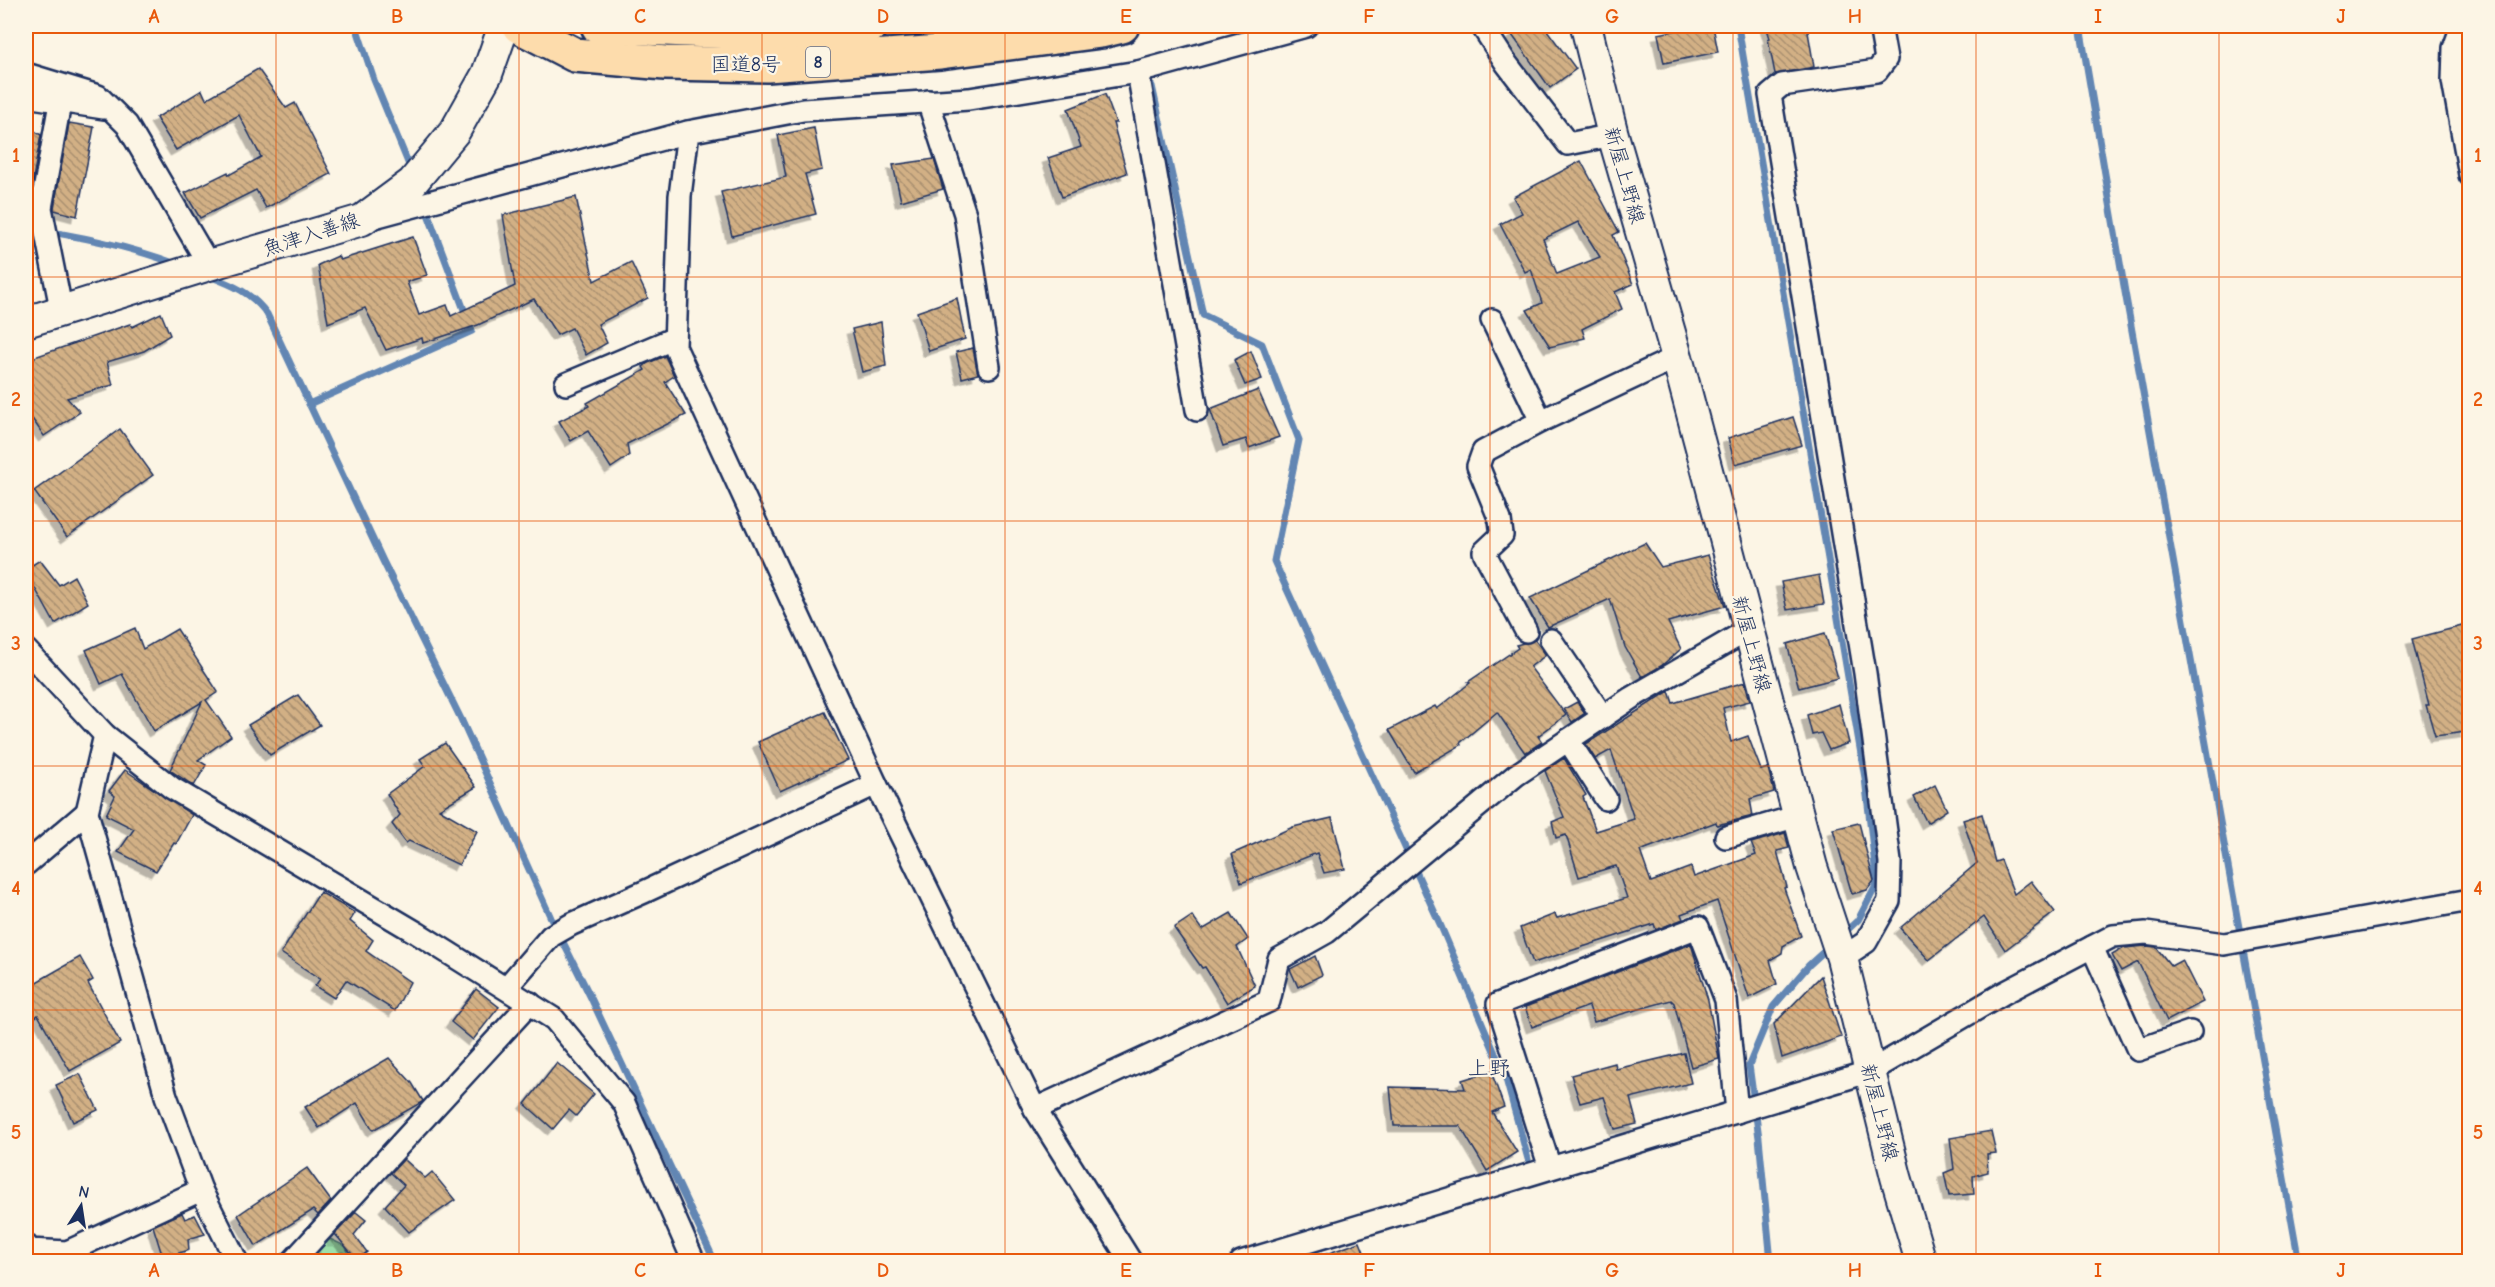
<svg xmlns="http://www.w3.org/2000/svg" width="2495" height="1287" font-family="'Comic Neue','Klee One',sans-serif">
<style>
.cemetery{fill:url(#cemetery-stones);stroke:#5c8784;stroke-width:1.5}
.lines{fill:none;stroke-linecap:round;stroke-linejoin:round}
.stream{stroke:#6286b3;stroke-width:7}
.building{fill:url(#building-back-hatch);stroke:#1b2f5e;stroke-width:1.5;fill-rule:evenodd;filter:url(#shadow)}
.street-casing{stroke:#1b2f5e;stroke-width:26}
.secondary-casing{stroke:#1b2f5e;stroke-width:34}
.highway-casing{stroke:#1b2f5e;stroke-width:38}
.street{stroke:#fcf5e5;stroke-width:21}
.secondary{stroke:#fcf5e5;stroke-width:30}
.highway{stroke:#fddcac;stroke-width:33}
.grid{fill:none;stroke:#e8590c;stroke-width:1.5;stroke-opacity:0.55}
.labels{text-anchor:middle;stroke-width:4.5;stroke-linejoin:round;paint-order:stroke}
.shield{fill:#fcf5e5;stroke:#5e6a86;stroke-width:1.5}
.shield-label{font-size:18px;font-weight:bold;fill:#1b2f5e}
.street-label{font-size:20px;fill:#1b2f5e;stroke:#fcf5e5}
.neighbourhood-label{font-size:21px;fill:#1b2f5e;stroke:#fcf5e5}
.neatline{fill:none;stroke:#e8590c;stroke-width:2}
.grid-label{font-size:20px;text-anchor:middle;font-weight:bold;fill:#e8590c}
</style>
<defs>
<pattern id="cemetery-stones" width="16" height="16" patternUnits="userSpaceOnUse" patternTransform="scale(1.5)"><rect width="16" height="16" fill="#9edfa9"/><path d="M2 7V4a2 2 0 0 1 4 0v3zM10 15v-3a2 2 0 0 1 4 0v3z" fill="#88c094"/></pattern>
<pattern id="building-back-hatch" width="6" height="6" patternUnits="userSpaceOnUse" patternTransform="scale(1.5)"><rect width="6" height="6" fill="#d2b085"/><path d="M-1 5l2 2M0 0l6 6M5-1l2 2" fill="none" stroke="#aa9070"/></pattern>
<filter id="shadow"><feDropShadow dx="-5.5" dy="5.5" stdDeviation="0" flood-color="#0004"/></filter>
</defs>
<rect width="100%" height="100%" fill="#fcf5e5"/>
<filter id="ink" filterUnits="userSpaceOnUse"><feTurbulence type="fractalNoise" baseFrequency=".0167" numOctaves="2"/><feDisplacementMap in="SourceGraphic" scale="12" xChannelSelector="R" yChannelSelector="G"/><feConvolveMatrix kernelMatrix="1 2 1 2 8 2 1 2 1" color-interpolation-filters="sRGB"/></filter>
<g filter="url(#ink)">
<path class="cemetery" d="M330,1239l15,7 8,15h-44z"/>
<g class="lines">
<g class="stream">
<path d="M356,26l18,54 37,90"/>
<path d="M1738,26l127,752 12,106 -19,36 -17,16"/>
<path d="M2080,26l45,266 174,970"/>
<path d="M1152,86l51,229 59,29 37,96 -25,121 166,363 66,155 22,80"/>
<path d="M26,228c53,8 103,18 153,37"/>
<path d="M209,276c24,9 43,17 58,38l116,247 78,158 90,199 40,80 124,264"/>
<path d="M309,404l163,-73 -47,-125"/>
<path d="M1771,1262l-12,-124 -10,-73 24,-58 36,-42 22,-20"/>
</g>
</g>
<g class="building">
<path d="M1525,26h19l32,43 -26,19 -38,-53z"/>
<path d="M1698,26h15l5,26 -54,11 -6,-29z"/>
<path d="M1766,26h41l7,41 -39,7 -7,-35 2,-1z"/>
<path d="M258,69l28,39 9,-5 36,71 -65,34 -10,-18 -56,28 -15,-25 43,-21 1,3 32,-18 -22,-42 -63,35 -20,-32 46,-28 4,9z"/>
<path d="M1105,94l11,29h-3l14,50 -65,24 -14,-39 33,-11 -13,-38z"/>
<path d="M69,123l25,4 -17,89 -23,-6v-2z"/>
<path d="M26,126l15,9 -12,65 -3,-2z"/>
<path d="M814,128l8,42 -17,4 11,40 -84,22 -11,-44 65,-15 -8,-42z"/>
<path d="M934,159l9,30 -42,12 -8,-36z"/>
<path d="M1581,161l38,71 -6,3 20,49 -18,8 7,17 -40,20 3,9 -35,9 -23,-37 15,-7 -11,-34 -6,3 -25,-48 22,-11 -9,-16zM1578,222l22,35 -43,17 -14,-35z"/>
<path d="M576,197l18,84 37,-19 17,36 -50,26 9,19 -21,12 -14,-27 -15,7 -23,-36 -56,26 -55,18 -1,-5 -36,12 -21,-42 -37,15 -10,-58 20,-9 2,4 73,-23 14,38 -20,7 12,33 28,-10 4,11 64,-30 -12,-71z"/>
<path d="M957,298l8,41 -36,12 -12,-39z"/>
<path d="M161,313l9,22 -26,16 -37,11 6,23 -46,13 13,14 -36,24 -18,-26v-50l104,-36 2,3z"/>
<path d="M881,322l5,44 -24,6 -10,-43z"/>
<path d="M973,348l5,26 -16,4 -6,-26z"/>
<path d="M1251,351l11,28 -17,6 -11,-25z"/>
<path d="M665,356l9,20 -9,6 21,33 -59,29 2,12 -18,12 -23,-37 -17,10 -12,-20 30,-15 -2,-3 58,-33 -2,-3 5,-4z"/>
<path d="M1258,390l21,47 -30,11 -3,-9 -23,7 -13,-37z"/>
<path d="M1793,417l9,28 -67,19 -7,-26z"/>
<path d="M120,429l33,46 -86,62 -33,-46z"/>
<path d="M1645,543l16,24 47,-12 17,51 -57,16 13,27 -20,17 -19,11 -17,-30 -15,-48 -62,28 -18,-29z"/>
<path d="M40,560l19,25 15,-9 14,27 -33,21 -29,-52v-3z"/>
<path d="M1819,575l5,29 -37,6 -6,-28z"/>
<path d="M2462,626l7,25v67l-6,1 3,13 -31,4 -9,-31h3l-17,-66z"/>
<path d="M135,628l8,21 34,-20 41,63 -12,8 25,36 -33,24 8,5 -12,21 -24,-16 32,-68 -48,29 -32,-57 -21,10 -15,-34z"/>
<path d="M1825,633l13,45 -39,10 -12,-44z"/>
<path d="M1535,640l11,15 -16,12 36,48 -28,21 4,6 -17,11 -28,-41 -37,31 1,2 -47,27 -25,-42 46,-24 2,3 33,-26 -2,-1 50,-34 -2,-3z"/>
<path d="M1745,682l5,19 -27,7 8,34 17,-6 13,34 7,-2 6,24 -24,7 3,17 -36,9 -1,-3 -76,29 11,31 40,-15 3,10 62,-22 -5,-12 34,-10 4,15 -12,3 10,36 -3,1 17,48 -18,10 -1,7 -12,7 7,24 -28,14 -32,-97 -36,13 2,5 -27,11 -2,-6 -121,39 -13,-35 35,-14 2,4 70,-20 -11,-32 -37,11 -13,-42 -10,3 -4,-16 12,-5 -19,-46 19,-13 22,37 -3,2 13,34 38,-12 -23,-69 -16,9 -9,-15 83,-53 4,12z"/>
<path d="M298,695l22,30 -50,30 -22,-30z"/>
<path d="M1577,702l8,11 -13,9 -8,-13z"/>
<path d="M1839,704l10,39 -20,7 -8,-17 -9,2 -5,-20z"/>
<path d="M825,712l23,48 -68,31 -22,-49z"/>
<path d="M445,743l31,44 -37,22 38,22 -18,34 -50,-24 -3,2 -14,-19 8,-9 -13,-21 38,-28 -5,-7z"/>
<path d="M125,770l67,45 -16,29 -2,-1 -18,28 -38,-19 16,-23 -28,-14 9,-19 -6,-5z"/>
<path d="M1935,785l12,25 -20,13 -13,-26z"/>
<path d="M1982,814l13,48 6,-2 13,34 17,-13 24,31 -50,38 -21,-33 -55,43 -29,-32 77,-65 -14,-43z"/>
<path d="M1332,818l13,51 -21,4 -7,-20 -76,30 -9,-29 61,-27z"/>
<path d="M1859,823l15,58 -7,9 -15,4 -19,-65z"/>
<path d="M320,892l35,21 -5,8 23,19 -7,11 44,31 -15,29 -49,-31 -12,18 -19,-12 5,-7 -39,-26z"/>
<path d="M1231,913l17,26 -11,8 18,39 -28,17 -22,-36 -3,1 -28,-40 18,-12 10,14z"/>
<path d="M1691,944l17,56 11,59 -28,8 -17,-64 -3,-3 -77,22 -5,-16 -57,21 -7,-20z"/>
<path d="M2146,946l10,1 15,19 11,-6 21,42 -36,19 -29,-59 -17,9 -9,-16 12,-7z"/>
<path d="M1315,956l7,19 -24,12 -8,-18z"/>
<path d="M80,957l13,23 -5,3 32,60 -50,28 -32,-56 -5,4 -7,-12v-19z"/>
<path d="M1821,976l20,61 -59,21 -8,-34z"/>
<path d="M476,989l23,18 -26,33 -22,-18z"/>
<path d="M1684,1053l7,30 -61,15 7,26 -22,5 -11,-32 -24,6 -9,-28 44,-12 1,6z"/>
<path d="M389,1058l23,25 11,18 -1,1 -49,28 -16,-27 -38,25 -14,-21z"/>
<path d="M557,1063l37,31 -18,22 -7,-6 -16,19 -28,-25z"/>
<path d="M1491,1071l13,36 -12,5 25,40 -30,19 -27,-45h-66l-4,-39 75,2 -3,-9z"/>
<path d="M80,1074l18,36 -25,12 -17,-37z"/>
<path d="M1991,1131l5,22 -9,1 1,18 -15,4 1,18 -25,2 -5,-23 10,-4 -4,-31z"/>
<path d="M404,1159l21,19 7,-6 23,28 -46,32 -24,-26 19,-21 -13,-12z"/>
<path d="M307,1168l24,33 -13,14 -5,-5 -57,36 -18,-31z"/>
<path d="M356,1212l10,8 -12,15 13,17 -10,8 -22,-26z"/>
<path d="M182,1213l3,6 10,-4 10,19 -17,5 1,11 -26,8 -10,-32z"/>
<path d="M1360,1242l8,20h-56v-3z"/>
</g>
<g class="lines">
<defs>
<g id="street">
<path d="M1482,26l24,37 62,81 45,-9"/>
<path d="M2462,26l-8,22 -1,33 17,94"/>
<path d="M1138,72l59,338"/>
<path d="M26,74l72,22 29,29 82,140"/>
<path d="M26,96l78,12"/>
<path d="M928,101l37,113 24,153"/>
<path d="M60,103l-19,105 21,105"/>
<path d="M688,132l-8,64 -5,151 201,437 159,325 96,153"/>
<path d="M374,217l314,-85 115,-22 166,-11 169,-27 168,-46"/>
<path d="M1492,320l49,101"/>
<path d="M566,384l109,-46"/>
<path d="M1526,631l-42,-79 18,-17 -2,-15 -22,-54 5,-14 58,-31 136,-64"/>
<path d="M1551,640l52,77"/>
<path d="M26,650l79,85 67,53 245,145 137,86 70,84 70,159"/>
<path d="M105,735l-18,77 79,284 35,94 36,72"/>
<path d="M1568,740l38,59"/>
<path d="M1726,837l72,-21"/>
<path d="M26,864l61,-52"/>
<path d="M2092,947l46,103 52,-18"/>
<path d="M1842,958l24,-16 23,-41 1,-39 -25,-189 -95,-578 12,-10 95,-14 9,-12 -6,-33"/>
<path d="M506,988l45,-52 21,-12 72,-32 232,-108"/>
<path d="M1035,1109l234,-108 10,-42 48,-27 189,-157 115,-77 117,-68"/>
<path d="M1550,1168l-52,-164 200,-77 28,73 11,112"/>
<path d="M26,1245l3,5 38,2 134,-62"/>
<path d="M292,1262l238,-259"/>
<path d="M1241,1262l630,-191 133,-78 109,-57 33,-3 78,11 246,-44"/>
</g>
<g id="secondary">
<path d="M1586,26l27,109 64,222 135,510 30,91 54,219 25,85"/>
<path d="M26,322l183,-57 153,-45 50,-37 43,-52 32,-57 17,-48"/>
</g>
<g id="highway">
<path d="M519,26l56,29 90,8 102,2 173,-13 161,-21 21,-5"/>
<path d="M598,26l177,8 95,-8"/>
</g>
</defs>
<use href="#street" class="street-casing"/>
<use href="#secondary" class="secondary-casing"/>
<use href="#highway" class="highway-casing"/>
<use href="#street" class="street"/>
<use href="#secondary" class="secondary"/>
<use href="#highway" class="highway"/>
</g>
</g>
<path class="grid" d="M276,26v1236M519,26v1236M762,26v1236M1005,26v1236M1248,26v1236M1490,26v1236M1733,26v1236M1976,26v1236M2219,26v1236M26,277h2444M26,521h2444M26,766h2444M26,1010h2444"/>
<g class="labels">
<rect class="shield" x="806" y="47" width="24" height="30" rx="4.5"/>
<g class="shield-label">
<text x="818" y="68">8</text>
</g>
<g class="street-label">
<text x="746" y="71">国道8号</text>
<text transform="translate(1625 175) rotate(74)" y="7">新屋上野線</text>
<text transform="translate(311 234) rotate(-18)" y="7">魚津入善線</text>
<text transform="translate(1752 644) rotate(75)" y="7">新屋上野線</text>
<text transform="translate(1880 1112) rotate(76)" y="7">新屋上野線</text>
</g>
<g class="neighbourhood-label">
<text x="1489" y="1075">上野</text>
</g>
</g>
<rect width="2495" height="1287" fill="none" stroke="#fcf5e5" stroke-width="66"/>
<g transform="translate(81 1206) rotate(12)" stroke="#fcf5e5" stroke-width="4.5" paint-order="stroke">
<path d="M0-4.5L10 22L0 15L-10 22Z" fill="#1b2f5e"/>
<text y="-9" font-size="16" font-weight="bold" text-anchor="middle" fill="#1b2f5e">N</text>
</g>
<rect x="33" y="33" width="2429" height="1221" class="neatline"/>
<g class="grid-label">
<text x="154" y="23">A</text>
<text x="397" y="23">B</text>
<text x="640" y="23">C</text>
<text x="883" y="23">D</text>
<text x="1126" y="23">E</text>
<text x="1369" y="23">F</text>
<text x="1612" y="23">G</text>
<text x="1855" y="23">H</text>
<text x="2098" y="23">I</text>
<text x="2341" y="23">J</text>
<text x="16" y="162">1</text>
<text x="2478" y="162">1</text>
<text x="16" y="406">2</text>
<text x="2478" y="406">2</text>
<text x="16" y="650">3</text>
<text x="2478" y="650">3</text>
<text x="16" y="895">4</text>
<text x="2478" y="895">4</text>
<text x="16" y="1139">5</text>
<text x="2478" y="1139">5</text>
<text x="154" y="1277">A</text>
<text x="397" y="1277">B</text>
<text x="640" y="1277">C</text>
<text x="883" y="1277">D</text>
<text x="1126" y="1277">E</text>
<text x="1369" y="1277">F</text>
<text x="1612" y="1277">G</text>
<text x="1855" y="1277">H</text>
<text x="2098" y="1277">I</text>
<text x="2341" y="1277">J</text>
</g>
</svg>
